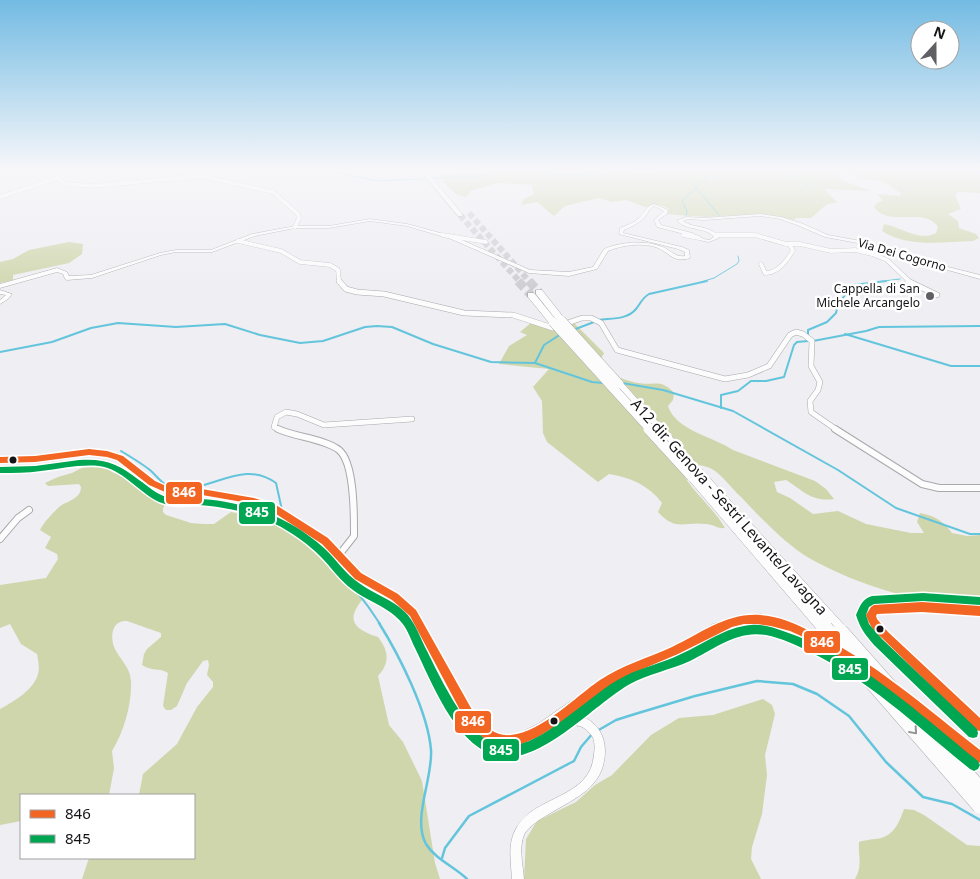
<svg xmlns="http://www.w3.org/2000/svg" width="980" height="879" font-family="'Noto Sans',sans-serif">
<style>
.green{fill:#cfd6ac}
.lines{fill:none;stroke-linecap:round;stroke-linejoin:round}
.stream-far2{stroke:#63c5dc;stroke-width:1}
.stream-far1{stroke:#63c5dc;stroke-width:2}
.stream{stroke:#63c5dc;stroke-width:2.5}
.motorway-tunnel-far1{stroke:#cdcdd2;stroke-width:6;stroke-dasharray:6 3;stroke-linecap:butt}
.motorway-tunnel{stroke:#cdcdd2;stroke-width:9;stroke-dasharray:9 4.5;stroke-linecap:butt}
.minor-far2-casing{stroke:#a9a9ad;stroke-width:4.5}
.minor-far1-casing{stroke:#a9a9ad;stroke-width:6}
.minor-casing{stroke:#a9a9ad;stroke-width:8}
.tertiary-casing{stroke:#a9a9ad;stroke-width:1}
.motorway-casing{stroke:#a9a9ad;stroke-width:1}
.minor-far2{stroke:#fcfcfd;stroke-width:4}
.minor-far1{stroke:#fcfcfd;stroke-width:5}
.minor{stroke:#fcfcfd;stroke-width:6}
.tertiary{fill:#fcfcfd;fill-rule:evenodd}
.motorway{fill:#fcfcfd;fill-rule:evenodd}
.motorway-bridge-far2-casing{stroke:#a9a9ad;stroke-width:10;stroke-linecap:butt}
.motorway-bridge-far1-casing{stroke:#a9a9ad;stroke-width:12;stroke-linecap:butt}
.motorway-bridge-casing{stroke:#a9a9ad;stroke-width:16;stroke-linecap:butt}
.motorway-bridge-far2{stroke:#fcfcfd;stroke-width:9}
.motorway-bridge-far1{stroke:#fcfcfd;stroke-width:11}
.motorway-bridge{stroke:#fcfcfd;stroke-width:15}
.bus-1-casing{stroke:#fff;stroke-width:3}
.bus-2-casing{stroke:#fff;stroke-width:3}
.bus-1{fill:#f26522;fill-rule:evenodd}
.bus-2{fill:#00a651;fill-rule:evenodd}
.oneway{stroke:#949496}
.poi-dot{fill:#606064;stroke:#fff;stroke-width:2}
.bus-dot{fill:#141417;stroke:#fff;stroke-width:2}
.labels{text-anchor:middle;stroke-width:5;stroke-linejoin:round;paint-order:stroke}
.far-street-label{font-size:12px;fill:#141417;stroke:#fff}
.far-poi-label{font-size:12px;fill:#141417;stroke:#fff;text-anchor:end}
.street-label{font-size:15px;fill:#141417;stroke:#fff}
.line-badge{stroke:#fff;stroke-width:2}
.badge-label{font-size:14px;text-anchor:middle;font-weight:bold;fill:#fff}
</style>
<rect width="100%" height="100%" fill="#eeeef3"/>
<g class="green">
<path d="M495,169c12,0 28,-3 39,0 15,4 27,7 42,7 17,1 31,-5 47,-6 12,0 28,9 37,-1l306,1 14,4v19l-22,-1 -3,3 6,14 -13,5 10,7 1,7 17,6 3,4 -6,3c-31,1 -64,7 -91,-10l2,-7c17,3 35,18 52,9l2,-6c-13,-21 -51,1 -64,-20l4,-5 5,-1 -6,-7 23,2 1,-3 -19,-12 -22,-2 -10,-6 -12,1 7,8 27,9 -48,-2 13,13 -11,3 -15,13h-15l-2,2 -30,-6 -58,3 -40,-3 3,-5 -9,-4 -15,2 -19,-7 -14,2 -13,-4 -34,8 -11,10 -17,-14 -16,3 3,-6 10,-5 -2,-9 -34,-2 -28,8 -1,3 -4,3c-11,-2 -21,-12 -24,-22l44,-2z"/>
<path d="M69,242l14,2 -1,10 -13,9 -56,12v5l-13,3v-21l13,-3 16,-9z"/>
<path d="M531,323l20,7 23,-7 30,30 -7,14c13,7 26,13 41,16 16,3 23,-5 36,10l-1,7 -5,6c7,24 46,31 65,44l82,31 11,8 8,10c-23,3 -30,-8 -48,-19l-12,2 3,10 13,6 23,16 25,-3 28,13 45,9h13l-7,-11 3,-9c15,3 22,7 32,20l15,3 13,-1v71c-61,-3 -117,-18 -171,-48 -24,-14 -49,-41 -68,-61 -10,-9 -19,-23 -31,-29 -7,-3 -14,-4 -22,-3l-6,7c11,21 31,35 43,56 -8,1 -12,-4 -19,-4 -22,-3 -30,8 -48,-12l4,-9c-12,-17 -32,-26 -53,-29l-11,8 -51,-40 -4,-9 -1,-32 -9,-14 16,-18 -50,-5 10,-18 18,-11 -7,-3z"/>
<path d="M95,461l19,12 25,8 30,18 -6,9v4l3,3 25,8 12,1h11l17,-12 41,8 6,-1 9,2 59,52 25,17c-21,22 -28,36 7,47 11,14 12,26 0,39l11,49 14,17 19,39 13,82 5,16h-358l7,-21h105v-63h-55l4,-21 34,-30 20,-37 16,-20v-5l-6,-7 2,-10 -1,-5 -5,1 -16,22 -10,23 -6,4h-5l-3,-4 5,-33c-9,-6 -16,-1 -26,-8l2,-11 3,-5 14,-12v-4l-34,-12c-15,-1 -17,15 -13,26 5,12 16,19 17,34 1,22 -7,51 -19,70l2,17 -5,27h-88v26l-21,4v-116c13,-7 34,-19 38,-35 2,-6 0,-14 -1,-20l-16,-10 -11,-20 -10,4v-43l46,-7 12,-19 -1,-5 -12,-6 6,-11 -11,-7c4,-8 11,-15 18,-22 7,-7 23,-8 23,-21l-2,-3 -31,2 -3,-3 13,-6 14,-4z"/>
<path d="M763,699l9,6 3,9 -10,41 2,20 -5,39 -10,33 -1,12 10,20h-237l2,-40 11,-18 39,-19 19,-17 17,-10 39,-40 28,-17 34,-3z"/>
<path d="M904,809l10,1 10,5 43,30 13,1v33h-125c8,-13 3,-23 4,-37 6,-2 10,-2 16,-3 18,-1 24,-16 29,-30z"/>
</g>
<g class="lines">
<g class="stream-far2">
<path d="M291,169l4,2 30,-1 52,11 103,-5 7,-2 4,-5"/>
<path d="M532,169c25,6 51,10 76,0"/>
<path d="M783,169l15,8 10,9"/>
<path d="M944,169l36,3"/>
<path d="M697,189l22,26"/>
<path d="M686,216l1,-5 -5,-10 26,-24 3,-4 -1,-4"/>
<path d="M701,282l13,-4 23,-14 2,-3 -1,-5"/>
<path d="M876,282l24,-3"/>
</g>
<g class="stream-far1">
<path d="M598,320c13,-2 29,0 38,-11 5,-6 6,-11 13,-15l58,-13"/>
<path d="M573,330l21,-8"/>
<path d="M808,334v-4l19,-8 9,-9 2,-9 15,-19 33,-4"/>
<path d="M845,334l106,32h29"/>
<path d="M813,341l53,-10 13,-4 101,-1"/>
<path d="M0,352l52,-10 39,-14 27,-5 58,4 49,-3 35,11 40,8 23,-2 42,-14 12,-1 15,1 41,17 58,18 44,1 57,19 11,1"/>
<path d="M535,363l9,-18 17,-11"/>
<path d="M622,383l41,7 70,21 105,59 58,38 74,26h10"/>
<path d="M721,408v-13l17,-4 13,-10h15l18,-4 10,-32 3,-3 11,-1"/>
<path d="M121,451c10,6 20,12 29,19 8,7 14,17 25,18 36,5 67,-30 101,-5l6,27"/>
<path d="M285,517c13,18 31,31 47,47 18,18 34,38 48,60"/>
</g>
<g class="stream">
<path d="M379,623c20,32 49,89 52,127 2,28 -19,69 -5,94 9,15 29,23 41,35"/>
<path d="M597,731l19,-11 19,-6 60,-18 62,-15 36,3 24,10 32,22 37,46 37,35 29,7 28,16"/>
<path d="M442,858l3,-10 24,-32 105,-55 7,-14 12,-14"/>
</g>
<g class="motorway-tunnel-far1">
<path d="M469,213l61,69"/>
<path d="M460,215l60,67"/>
</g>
<g class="motorway-tunnel">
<path d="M518,281l13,14"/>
<path d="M529,281l10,11"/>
</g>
<defs>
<g id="minor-far2">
<path d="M58,178l6,6 29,2 108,-10 72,16 25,22 1,4 -4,9"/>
<path d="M0,197l84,-28"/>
<path d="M443,235l43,7"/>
<path d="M683,235l16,3"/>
<path d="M716,235h39l31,9h14l31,7 24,-1 17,4 15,6 23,22"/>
<path d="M238,241l43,10 19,11 30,3 8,5 1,12"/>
<path d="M761,264l4,9c13,0 22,-12 28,-23l-4,-6"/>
</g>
<g id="minor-far1">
<path d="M339,281l7,8 11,3 27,2 80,19 49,2 40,13 29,-10h9l10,5 16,27 108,29 23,-4 21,-9 21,-31 6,-3 7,2 9,7 -1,25 9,16 -2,8 -8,11 1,11 26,18"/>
<path d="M908,281l29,14"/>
<path d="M280,430l-6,-3 3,-10 9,-5 11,2 27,11 88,-6"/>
</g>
<g id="minor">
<path d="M278,429c17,8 47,10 61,21 16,13 15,67 15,86l-15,19"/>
<path d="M835,429l87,55 17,4h41"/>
<path d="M0,539l18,-21 11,-8"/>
</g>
<g id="tertiary">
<path d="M14,169h4l-18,10v-3z"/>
<path d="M654,204l14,6 -1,4 -9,6 3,5 31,8 12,6 5,1 5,-3c-8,-10 -25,-6 -36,-15v-2l9,-3 17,1 56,-4 21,3 20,6 27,12 38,7 82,25 32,8v4l-36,-10 -81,-25 -38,-7 -28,-12 -17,-6 -20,-3 -56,4 -16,-1 -5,2c10,8 31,4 36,17l-10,4 -6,-1 -15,-6 -31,-8 -3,-7 9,-8 1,-1 -10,-5c-6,4 -7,9 -11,13 -6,5 -12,8 -19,11l-1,3 59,14 7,3 1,8c-17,5 -19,-4 -32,-10 -14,-6 -36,-3 -50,3l-11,18 -28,7 -40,-3 -78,-34 -44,-13 -37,-5 -41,7h-34l-40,8 -43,16h-36l-15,3 -69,23 -25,2 -2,-1 -2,-5 -6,-2 -57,16v-4l57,-16 10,4 2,4 22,-1 69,-22 16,-3h35l41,-16 43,-8h34l41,-7 37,5 48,13 75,33 39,2 24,-5 11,-18c16,-7 39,-9 56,-3 10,3 15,12 25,10v-4l-7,-3 -59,-15 1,-6c7,-3 14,-5 19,-10 6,-6 7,-12 15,-14z"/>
<path d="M0,290l12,4 -4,5 -8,5v-4l6,-5 -6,-1z"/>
<path d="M89,449l18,2 16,5 32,25 20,9 27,-1 52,9 22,7 52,34 33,34 37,21 18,16 60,107 15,13 10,6 15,-1 22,-11 73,-51 72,-30 30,-19 28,-8 20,-2 21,5 61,31 2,3 -2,3 -3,2 -59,-31 -20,-5 -20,2 -23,7 -29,18 -72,30 -51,38c10,-2 20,-1 28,7 8,7 11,18 11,28 -1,36 -30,46 -56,62 -9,5 -18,11 -24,19 -7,13 -2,32 -1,46h-12c-1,-18 -5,-36 5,-52 18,-32 74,-28 77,-73 1,-6 1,-13 -2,-18 -3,-4 -7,-8 -12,-10 -9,-2 -29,4 -37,7 -8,3 -16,9 -24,11 -5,2 -14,3 -19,2 -11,-2 -23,-14 -32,-21l-58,-109 -18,-16 -37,-21 -33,-36 -51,-34 -17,-5 -52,-9 -28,1 -25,-11 -31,-25 -11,-3 -18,-2 -54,7 -35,1v-6l35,-1z"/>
<path d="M922,603l58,4v8l-58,-4 -46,3v2l1,4 11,12 92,87v12l-4,-1 -94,-92c-7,-7 -13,-13 -15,-23l4,-8 3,-1z"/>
<path d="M917,704l3,2 60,45v11l-4,-1 -62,-49 -2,-3 2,-3z"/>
</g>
<g id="motorway">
<path d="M419,169h6l37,45v2h-4z"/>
<path d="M536,290h6l22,28v4h-6l-22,-28z"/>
<path d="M528,293h6l22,27v4h-6l-22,-27z"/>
<path d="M619,381l3,1 223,244 2,5 -2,5 -5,1 -5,-1 -4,-6 -1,3 -5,1 -5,-1 -132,-154 -1,-3 1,-3 5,-1 -77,-86 -2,-2z"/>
</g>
</defs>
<use href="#minor-far2" class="minor-far2-casing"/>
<use href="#minor-far1" class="minor-far1-casing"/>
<use href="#minor" class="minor-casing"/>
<use href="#tertiary" class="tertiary-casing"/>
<use href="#motorway" class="motorway-casing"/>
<use href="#minor-far2" class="minor-far2"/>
<use href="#minor-far1" class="minor-far1"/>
<use href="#minor" class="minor"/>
<use href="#tertiary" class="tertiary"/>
<use href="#motorway" class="motorway"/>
<defs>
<g id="motorway-bridge-far2">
<path d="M561,320l58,64"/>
<path d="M553,322l98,108"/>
</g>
<path id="motorway-bridge-far1" d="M649,429l43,47"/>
<g id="motorway-bridge">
<path d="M825,628l155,178"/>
<path d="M840,631l140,158"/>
</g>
</defs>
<use href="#motorway-bridge-far2" class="motorway-bridge-far2-casing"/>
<use href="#motorway-bridge-far1" class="motorway-bridge-far1-casing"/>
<use href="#motorway-bridge" class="motorway-bridge-casing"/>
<use href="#motorway-bridge-far2" class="motorway-bridge-far2"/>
<use href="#motorway-bridge-far1" class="motorway-bridge-far1"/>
<use href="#motorway-bridge" class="motorway-bridge"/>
<defs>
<g id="bus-1">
<path d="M89,449l18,2 16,5 32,25 20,9 27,-1 52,9 22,7 52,33 33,35 37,21 18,16 60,107c10,10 21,20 35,18 31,-3 64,-38 89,-55 23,-15 48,-22 72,-33 30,-14 54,-34 88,-32 18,1 34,8 50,16 63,29 116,77 170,119v13l-4,-2 -80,-64 -41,-29 -21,-14 -22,-13 -22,-10 -19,-5 -14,-2h-13l-12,3 -54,27 -52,22 -19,12 -45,34 -24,15 -16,7 -11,3 -11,-1 -15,-7 -17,-14 -58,-109 -18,-16 -37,-21 -33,-35 -52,-34 -16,-6 -52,-9 -28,1 -25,-11 -32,-25 -10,-3 -18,-2 -54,7 -35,1v-6l35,-1z"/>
<path d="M922,602l58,4v10l-58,-4 -45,2 -1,2 1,3 11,13 92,86v13l-4,-1 -94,-92c-8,-7 -13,-13 -16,-23l5,-8 3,-2z"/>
</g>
<g id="bus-2">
<path d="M79,460c26,-2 40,4 60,20 9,6 17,14 28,17 11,4 21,2 32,2 16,0 33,4 49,8 27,6 55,22 76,41 12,11 21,26 35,35 14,11 33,16 46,29 9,9 14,22 19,33 14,27 42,92 74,100 26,6 53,-16 73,-31 18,-13 34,-28 54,-38 18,-9 38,-13 56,-22 23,-10 44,-27 70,-29 12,-1 22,2 32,6 75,24 135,82 195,130l2,4 -2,4 -4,2 -4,-2c-51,-41 -101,-89 -160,-117 -14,-7 -29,-14 -44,-17 -29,-5 -52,14 -76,26 -20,9 -42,13 -60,23 -36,20 -93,86 -137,71 -39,-14 -61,-72 -78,-107 -4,-8 -7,-18 -13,-25 -13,-16 -33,-21 -49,-33 -13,-9 -21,-22 -32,-33 -17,-18 -46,-36 -70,-43 -16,-4 -35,-8 -52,-9 -15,0 -26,3 -40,-3 -21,-10 -36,-33 -60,-36 -19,-2 -39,3 -58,5 -14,2 -27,2 -41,2v-6l35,-1z"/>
<path d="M923,593l57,4v8l-57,-4 -49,3 -5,3 -3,8 3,9 13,15 95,90 1,4 -1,4 -4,1 -4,-1 -95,-92c-9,-11 -13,-15 -18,-30 4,-9 6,-16 16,-19z"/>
</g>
</defs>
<use href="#bus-1" class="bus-1-casing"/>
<use href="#bus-2" class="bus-2-casing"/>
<use href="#bus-1" class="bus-1"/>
<use href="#bus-2" class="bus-2"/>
</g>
<defs><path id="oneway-chevron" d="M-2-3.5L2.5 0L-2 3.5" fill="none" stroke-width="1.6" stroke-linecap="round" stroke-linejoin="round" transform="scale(1.25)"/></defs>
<use class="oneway" href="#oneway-chevron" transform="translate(914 731) rotate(49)"/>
<linearGradient id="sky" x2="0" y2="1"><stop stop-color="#73bbe3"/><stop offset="0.58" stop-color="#f7f7fa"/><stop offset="1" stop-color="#f7f7fa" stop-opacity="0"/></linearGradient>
<rect width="980" height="292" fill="url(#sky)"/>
<circle class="poi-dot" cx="930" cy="296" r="5"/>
<g class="bus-dot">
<circle cx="13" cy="460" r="4.5"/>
<circle cx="880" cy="629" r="4.5"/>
<circle cx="554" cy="721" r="4.5"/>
</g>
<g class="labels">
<g class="far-street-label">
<text transform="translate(902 255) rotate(16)" y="4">Via Dei Cogorno</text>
</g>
<g class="far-poi-label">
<text x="920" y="293">Cappella di San<tspan x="920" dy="14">Michele Arcangelo</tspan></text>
</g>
<g class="street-label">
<text transform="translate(729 507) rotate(48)" y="5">A12 dir. Genova - Sestri Levante/Lavagna</text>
</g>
</g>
<g class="line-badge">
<rect x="165" y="481" width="38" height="24" rx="5" fill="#f26522"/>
<rect x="238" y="501" width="38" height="24" rx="5" fill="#00a651"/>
<rect x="803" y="630" width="38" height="24" rx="5" fill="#f26522"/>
<rect x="831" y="657" width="38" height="24" rx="5" fill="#00a651"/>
<rect x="454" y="710" width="38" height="24" rx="5" fill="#f26522"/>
<rect x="482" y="738" width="38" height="24" rx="5" fill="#00a651"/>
</g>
<g class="badge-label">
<text x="184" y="497">846</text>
<text x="257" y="517">845</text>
<text x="822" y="647">846</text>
<text x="850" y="674">845</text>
<text x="473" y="726">846</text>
<text x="501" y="755">845</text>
</g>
<rect x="20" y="794" width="175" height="65" fill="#ffffff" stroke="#a1a1a2"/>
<rect x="30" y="810" width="25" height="8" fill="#f26522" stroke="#a1a1a2"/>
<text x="65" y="819" font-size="15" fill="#141417">846</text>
<rect x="30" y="835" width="25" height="8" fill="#00a651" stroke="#a1a1a2"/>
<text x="65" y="844" font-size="15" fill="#141417">845</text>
<g transform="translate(935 45) rotate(21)"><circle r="24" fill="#ffffff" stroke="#a1a1a2"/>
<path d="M0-4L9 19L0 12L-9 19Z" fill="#606064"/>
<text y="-8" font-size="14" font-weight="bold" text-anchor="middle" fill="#141417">N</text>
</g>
</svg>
